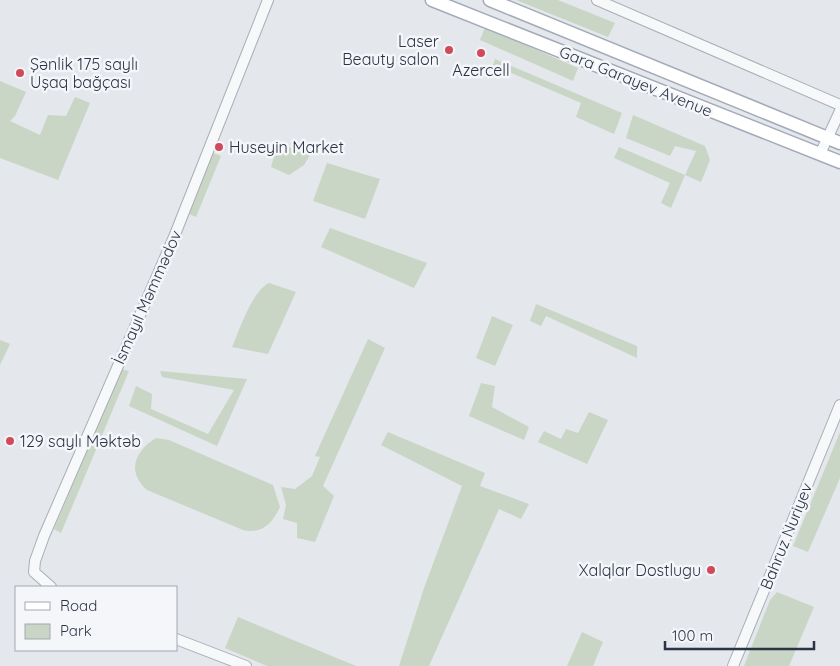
<svg xmlns="http://www.w3.org/2000/svg" width="840" height="666" font-family="Quicksand,sans-serif">
<style>
.green{fill:#c9d6c5}
.lines{fill:none;stroke-linecap:round;stroke-linejoin:round}
.minor-casing{stroke:#a9aeb7;stroke-width:12}
.major-casing{stroke:#a3abb8;stroke-width:15}
.minor{stroke:#f7f8fa;stroke-width:10}
.major{stroke:#fff;stroke-width:12}
.poi-dot{fill:#d1495b;stroke:#f4f6f9;stroke-width:2}
.labels{text-anchor:middle;stroke-width:5;stroke-linejoin:round;paint-order:stroke}
.poi-label{font-size:16px;fill:#2b3445;stroke:#f4f6f9;text-anchor:start}
.street-label{font-size:16px;fill:#2b3445;stroke:#f4f6f9}
</style>
<rect width="100%" height="100%" fill="#e4e7ec"/>
<g class="green">
<path d="M516,0h42l57,23 -7,14z"/>
<path d="M485,27l93,41 -5,13 -93,-41z"/>
<path d="M495,59l127,54 -8,21 -38,-17 5,-14 -88,-38z"/>
<path d="M0,81l26,11 -11,24 -5,5 30,14 8,-20 18,1 9,-19 15,6 -32,77 -58,-22z"/>
<path d="M633,115l72,31 5,14 -9,22 -16,-7 -14,33 -10,-5 9,-20 -56,-25 5,-11 66,28 11,-24 -21,-5 -5,10 -44,-18z"/>
<path d="M278,143l32,12 -6,10 -15,10 -18,-8z"/>
<path d="M213,153l8,3 -25,61 -9,-4z"/>
<path d="M327,163l53,16 -15,40 -52,-18z"/>
<path d="M330,228l97,35 -13,25 -93,-41z"/>
<path d="M269,283l27,9 -28,62 -36,-7c8,-18 20,-56 37,-64z"/>
<path d="M536,304l101,42v12l-91,-42 -5,10 -11,-5z"/>
<path d="M492,316l21,9 -18,41 -19,-8z"/>
<path d="M368,339l17,9 -62,138 11,10 -19,46 -18,-4v-15l-14,-4 3,-14 -5,-18 14,2 17,-13 8,-19 -5,-1z"/>
<path d="M0,340l10,4 -10,21z"/>
<path d="M121,369l8,2 -68,162 -7,-4z"/>
<path d="M160,371l87,8 -30,67 -88,-40 7,-20 16,8 -1,15 57,25 26,-44 -72,-13z"/>
<path d="M481,383l14,3 -3,21 37,20 -5,13 -55,-24z"/>
<path d="M589,412l19,8 -21,44 -49,-22 6,-11 17,8 5,-10 12,4z"/>
<path d="M388,432l97,41 -5,13 49,18 -8,15 -22,-10 -70,157h-30l25,-78 38,-102 -81,-41z"/>
<path d="M840,432v46l-32,74 -15,-6z"/>
<path d="M156,438l13,2 104,45 7,22c-8,17 -18,27 -37,23l-96,-40c-21,-19 -12,-39 9,-52z"/>
<path d="M777,592l37,15 -25,59h-45l26,-66z"/>
<path d="M238,617l118,49h-89l-42,-18z"/>
<path d="M582,632l21,10 -10,24h-26z"/>
</g>
<g class="lines">
<defs>
<g id="minor">
<path d="M597,0l243,105"/>
<path d="M820,154l20,-43"/>
<path d="M51,587l-17,-15 1,-11 9,-25 130,-299 94,-237"/>
<path d="M176,639l70,27"/>
<path d="M733,666l107,-261"/>
</g>
<g id="major">
<path d="M432,0l408,162"/>
<path d="M490,0l350,143"/>
</g>
</defs>
<use href="#minor" class="minor-casing"/>
<use href="#major" class="major-casing"/>
<use href="#minor" class="minor"/>
<use href="#major" class="major"/>
</g>
<g class="poi-dot">
<circle cx="449" cy="50" r="5"/>
<circle cx="481" cy="53" r="5"/>
<circle cx="20" cy="73" r="5"/>
<circle cx="219" cy="147" r="5"/>
<circle cx="10" cy="441" r="5"/>
<circle cx="711" cy="570" r="5"/>
</g>
<g class="labels">
<g class="poi-label">
<text x="439" y="47" text-anchor="end">Laser<tspan x="439" dy="18">Beauty salon</tspan></text>
<text x="30" y="70">Şənlik 175 saylı<tspan x="30" dy="18">Uşaq bağçası</tspan></text>
<text x="481" y="76" text-anchor="middle">Azercell</text>
<text x="229" y="153">Huseyin Market</text>
<text x="20" y="447">129 saylı Məktəb</text>
<text x="701" y="576" text-anchor="end">Xalqlar Dostlugu</text>
</g>
<g class="street-label">
<text transform="translate(636 81) rotate(22)" y="6">Gara Garayev Avenue</text>
<text transform="translate(147 297) rotate(-66)" y="6">İsmayıl Məmmədov</text>
<text transform="translate(786 536) rotate(-68)" y="6">Bahruz Nuriyev</text>
</g>
</g>
<rect x="15" y="586" width="162" height="65" fill="#f4f6f9" stroke="#a4a8b1"/>
<rect x="25" y="602" width="25" height="8" fill="#ffffff" stroke="#a4a8b1"/>
<text x="60" y="611" font-size="15" fill="#2b3445">Road</text>
<rect x="25" y="624" width="25" height="15" fill="#c9d6c5" stroke="#a4a8b1"/>
<text x="60" y="636" font-size="15" fill="#2b3445">Park</text>
<path d="M665 641v8h149v-8" fill="none" stroke="#2b3445" stroke-width="2.5"/>
<text x="672" y="641" font-size="15" fill="#2b3445" stroke="#f4f6f9" stroke-width="4" paint-order="stroke">100 m</text>
</svg>
